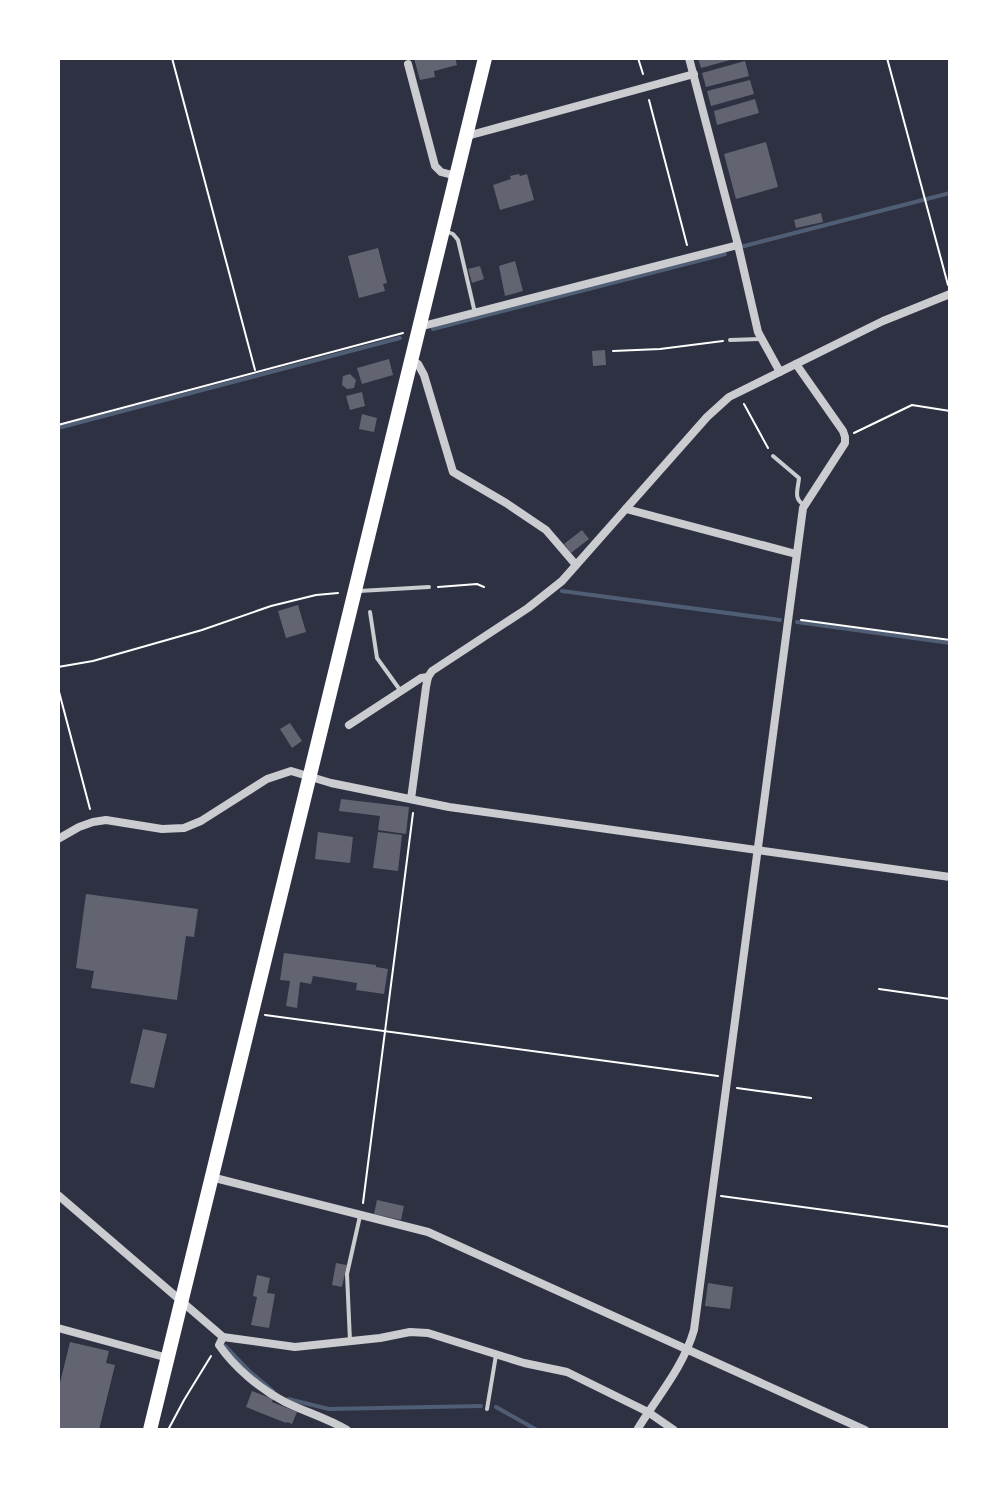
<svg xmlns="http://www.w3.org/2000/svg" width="1008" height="1488" font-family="'Fira Sans Condensed',sans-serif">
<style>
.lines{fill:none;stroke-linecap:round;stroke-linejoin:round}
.stream{stroke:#4f5d75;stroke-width:4}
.building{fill:#626471}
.path{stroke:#fff;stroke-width:2}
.service{stroke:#caccd0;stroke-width:4}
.minor{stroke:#caccd0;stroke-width:8}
.trunk{stroke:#fff;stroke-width:14}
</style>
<rect width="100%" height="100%" fill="#2d3142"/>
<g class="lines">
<g class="stream">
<path d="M744,246l206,-53"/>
<path d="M433,329l292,-75"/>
<path d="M58,428l342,-90"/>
<path d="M562,591l218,29"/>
<path d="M797,622l153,21"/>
<path d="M225,1346l24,25 24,20"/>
<path d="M288,1399l41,10 152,-3"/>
<path d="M496,1407l41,23"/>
</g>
</g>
<g class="building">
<path d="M414,58h41l2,7 -23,6 1,6 -15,3z"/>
<path d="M698,58h36v1l-33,9z"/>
<path d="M745,61l4,15 -43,11 -4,-14z"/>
<path d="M750,80l4,14 -43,12 -4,-15z"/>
<path d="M755,99l4,14 -42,12 -3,-14z"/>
<path d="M766,142l12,45 -42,12 -12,-45z"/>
<path d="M519,174l1,2 7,-2 7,26 -34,10 -7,-25 18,-6 -1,-3z"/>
<path d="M821,213l2,9 -27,6 -2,-8z"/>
<path d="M378,248l9,35 -4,1 2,7 -26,7 -11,-42z"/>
<path d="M515,261l8,30 -18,5 -6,-30z"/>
<path d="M480,266l4,13 -12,4 -4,-14z"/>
<path d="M605,350l1,15 -13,1 -1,-15z"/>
<path d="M389,359l4,16 -31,9 -5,-16z"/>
<path d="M350,374l6,6 -2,8 -7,1 -5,-4 1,-9z"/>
<path d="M362,392l3,14 -15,4 -4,-14z"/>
<path d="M362,414l15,4 -3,14 -15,-3z"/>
<path d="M582,530l7,9 -18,14 -7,-9z"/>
<path d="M298,605l8,27 -20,6 -8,-27z"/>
<path d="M290,723l12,18 -10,7 -12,-19z"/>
<path d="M341,799l68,8 -3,27 -28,-4 2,-14 -41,-5z"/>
<path d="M318,832l35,5 -3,26 -35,-4z"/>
<path d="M378,832l24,3 -4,36 -25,-3z"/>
<path d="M86,894l112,15 -4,28 -8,-1 -9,64 -86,-12 3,-17 -18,-3z"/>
<path d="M284,953l92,12v2l12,2 -4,25 -28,-4 1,-7 -44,-7 -2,8 -11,-2 -3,26 -11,-2 4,-25 -10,-1z"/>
<path d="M143,1029l24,5 -13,54 -24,-5z"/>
<path d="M377,1200l27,6 -3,14 -27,-6z"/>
<path d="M336,1263l11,2 -5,22 -10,-2z"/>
<path d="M257,1275l13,3 -3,15 8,1 -6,34 -18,-3 6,-28 -4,-1z"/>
<path d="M708,1283l25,4 -3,22 -25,-3z"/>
<path d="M70,1342l39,9 -3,12 9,2 -16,65h-41v-39z"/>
<path d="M252,1391l21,8 -1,3 25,10 -5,12 -5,-2 -1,1 -40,-16z"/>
</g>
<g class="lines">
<g class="path">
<path d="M172,58l83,312"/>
<path d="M638,58l5,16"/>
<path d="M887,58l61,227"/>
<path d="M649,100l38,145"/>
<path d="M613,351l47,-2 63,-8"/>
<path d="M744,404l24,44"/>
<path d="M58,425l345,-92"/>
<path d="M854,433l58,-28 38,6"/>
<path d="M438,587l39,-3 7,3"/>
<path d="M801,620l149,20"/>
<path d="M58,667l35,-6 109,-31 69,-24 45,-11 22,-2"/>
<path d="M58,688l32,121"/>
<path d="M879,989l71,10"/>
<path d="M265,1015l453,61"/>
<path d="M737,1088l74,10"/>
<path d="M721,1196l229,31"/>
<path d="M363,1203l50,-390"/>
<path d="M168,1430l16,-30 27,-44"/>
</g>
<g class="service">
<path d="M445,231l8,3 5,6 17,73"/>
<path d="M730,340l30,-1"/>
<path d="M773,456l26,22c-1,12 -6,20 5,27"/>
<path d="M359,591l70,-4"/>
<path d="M370,612l7,46 23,32"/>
<path d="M350,1341l-3,-67 13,-58"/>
<path d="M487,1409l9,-54"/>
</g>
<g class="minor">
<path d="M689,58l49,187 20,87 22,40"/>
<path d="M408,64l27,102 6,6 15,4"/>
<path d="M467,136l227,-62"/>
<path d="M419,327l319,-82"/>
<path d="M410,361l8,3 6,11 29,97 53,31 40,27 30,35"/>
<path d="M626,509l170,45"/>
<path d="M349,725l72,-47 7,-1"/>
<path d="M411,799l15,-112 2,-10 4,-6 96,-63 34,-27 145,-164 22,-20 154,-76 67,-27"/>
<path d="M58,839l21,-12 14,-5 13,-2 56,9 22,-1 17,-7 66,-42 24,-8 40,12 118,24 501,70"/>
<path d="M211,1177l217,55 437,198"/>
<path d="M58,1195l165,142 72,10 85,-9 30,-6 18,1 96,30 43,9 81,40 26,18"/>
<path d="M58,1328l110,30"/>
<path d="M223,1337l-4,8c16,23 41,44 66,57 20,10 42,16 62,28"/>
<path d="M637,1430c20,-33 46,-62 57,-100l109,-822 42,-65v-6l-2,-6 -47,-67"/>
</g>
<path class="trunk" d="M150,1430l335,-1372"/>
</g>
<rect width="1008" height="1488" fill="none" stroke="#ffffff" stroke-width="120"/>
</svg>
